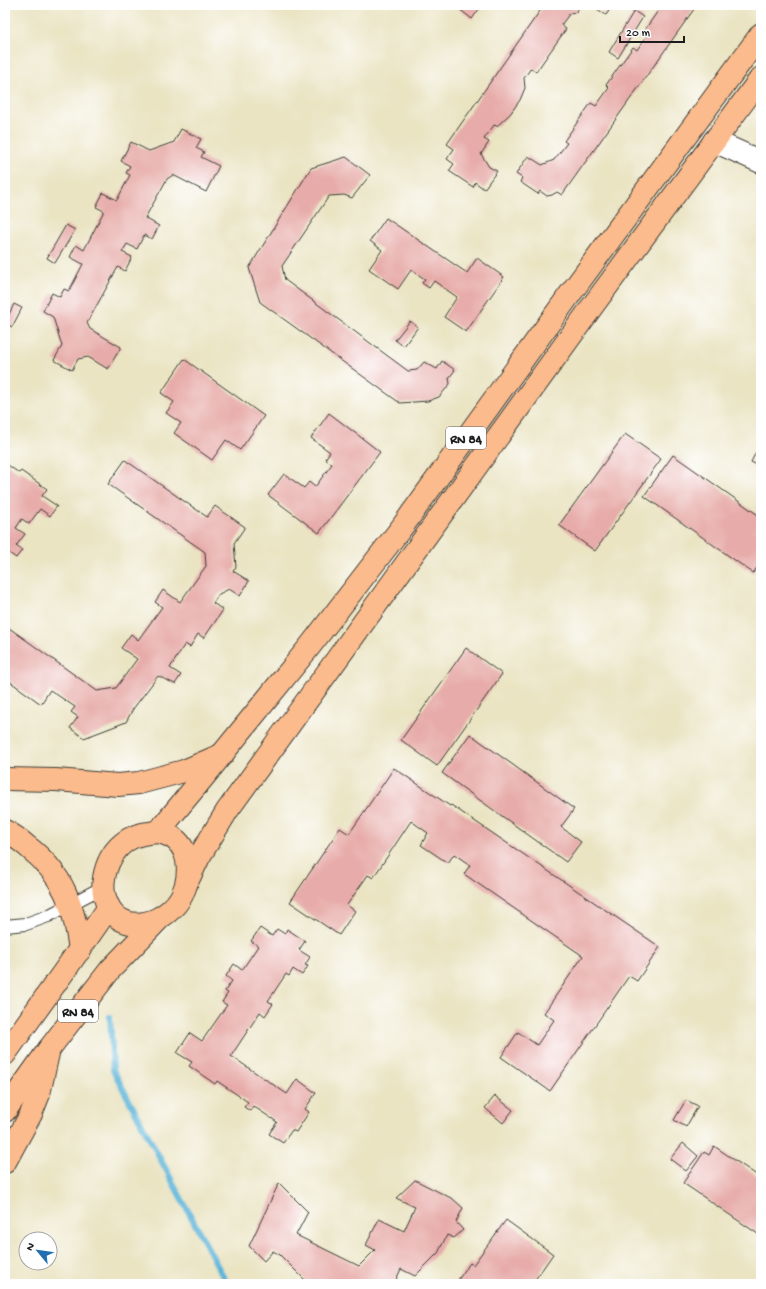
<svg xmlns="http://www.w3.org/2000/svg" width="766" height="1289" font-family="'Gochi Hand',sans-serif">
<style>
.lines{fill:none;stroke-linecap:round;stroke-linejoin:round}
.stream{stroke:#5db6da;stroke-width:6}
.building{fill:#e7aca9}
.service-casing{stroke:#3b3a35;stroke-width:14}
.minor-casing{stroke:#3b3a35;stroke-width:24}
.primary-casing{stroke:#3b3a35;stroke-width:24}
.trunk-casing{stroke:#3b3a35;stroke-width:24}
.service{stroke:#fff;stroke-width:12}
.minor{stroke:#fff;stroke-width:22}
.primary{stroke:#fbbb8c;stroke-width:22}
.trunk{stroke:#fbbb8c;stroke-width:22}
.labels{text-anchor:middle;stroke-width:4;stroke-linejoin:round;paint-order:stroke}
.shield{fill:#fff;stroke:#606060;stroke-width:1}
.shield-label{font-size:13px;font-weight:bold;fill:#1c1c1c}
</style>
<rect width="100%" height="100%" fill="#fff"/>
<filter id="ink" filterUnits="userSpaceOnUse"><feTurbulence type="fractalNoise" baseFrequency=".025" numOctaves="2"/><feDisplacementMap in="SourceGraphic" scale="8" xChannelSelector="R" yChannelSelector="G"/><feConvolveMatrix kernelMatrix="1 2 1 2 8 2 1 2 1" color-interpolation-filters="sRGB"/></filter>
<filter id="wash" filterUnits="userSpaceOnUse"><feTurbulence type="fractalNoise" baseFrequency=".012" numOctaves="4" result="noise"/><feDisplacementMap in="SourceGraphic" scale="16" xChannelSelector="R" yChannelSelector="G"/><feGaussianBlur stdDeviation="0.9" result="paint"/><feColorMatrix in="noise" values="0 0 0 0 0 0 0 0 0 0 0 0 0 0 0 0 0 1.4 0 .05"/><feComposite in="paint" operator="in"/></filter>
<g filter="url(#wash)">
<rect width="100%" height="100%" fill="#eae4c3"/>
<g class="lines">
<path class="stream" d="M110,1017l3,53 114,214"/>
</g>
<g id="blocks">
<g class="building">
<path d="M454,5h28l-10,14z"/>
<path d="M544,5h37l-5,7 -6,1 -9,12 5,4 -30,43 -5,-4 -7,10 1,10 -5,12 -10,14 -13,12 -3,-1 -10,14 5,3 -8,12 8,13 8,4 -13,18 -9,-7 -2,5 -24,-16 5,-7 -7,-5 7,-10 -7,-5z"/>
<path d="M591,5h22l-7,10z"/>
<path d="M662,5h35l-135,190 -5,-3 -5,3 -5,1 -7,-5 -2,3 -18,-12 2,-4 -6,-4 12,-18 14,9 12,-5 13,-17 -3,-2 27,-38 5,3 13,-18 -3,-3 27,-38 4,3 11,-16 -4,-3z"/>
<path d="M634,11l9,6 -25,41 -9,-6z"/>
<path d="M181,129l20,10 -5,9 8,4 -3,5 18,9 -13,26 -33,-17 -6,4 -22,39 14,8 -7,13 -8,-4 -7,14 -10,-5 -5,8 10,5 -7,14 -7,-4 -31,56 3,6 31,18 -13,22 -20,-12 -10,2 -6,11 -18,-10 8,-14 -9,-29 -10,-6 9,-18 8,4 4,-8 5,2 14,-27 -13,-7 6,-12 8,5 20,-39 -8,-4 7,-14 14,7 13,-25 -4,-2 4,-7 -9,-5 10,-19 18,9 25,-9z"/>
<path d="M346,157l24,18 -18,23 -8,-3 -15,1 -47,70 3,14 123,91 9,-1 7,-8 13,7 5,-8 13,9 -6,8 1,6 -11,13 -11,4 -28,2 -140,-101 -11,-34 62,-100z"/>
<path d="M386,218l81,55 10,-15 27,19 -38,55 -22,-15 13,-20 -23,-16 -5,7 -7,-5 3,-4 -14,-9 -13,19 -29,-20 13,-19 -12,-9z"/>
<path d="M66,225l9,5 -20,33 -8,-5z"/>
<path d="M14,304l8,4 -10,19 -7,-4z"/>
<path d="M410,321l8,6 -14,19 -9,-6z"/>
<path d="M184,359l80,57 -24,34 -14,-10 -14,20 -38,-27 7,-10 -15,-10 8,-11 -13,-9z"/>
<path d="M329,413l51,39 -61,81 -51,-38 16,-21 20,14 5,-6 6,5 17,-23 -7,-5 5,-7 -19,-14z"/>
<path d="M625,434l36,25 -66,92 -36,-26z"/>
<path d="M761,442v25l-10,-5z"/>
<path d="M673,455l88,62v45l-8,11 -109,-77z"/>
<path d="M125,460l82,57 8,-11 30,21 -11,16 2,24 -3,4 16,10 -9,15 -11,-7 -10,5 -6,9 10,7 -19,28 -6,-4 -8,13 -5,-3 -15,24 11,7 -6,9 -17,-8 -25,33 -7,13 -42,16 -14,-10 8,-11 -7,-5 4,-5 -25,-17 -9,14 -36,-26v-53l92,66 19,-3 21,-29 -16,-11 10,-14 7,6 24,-33 -7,-5 8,-12 17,12 26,-36 -1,-14 -97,-68z"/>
<path d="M5,463l14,10 2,-2 26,18 -5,7 15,10 -7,10 -10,-7 -11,15 -7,-5 -6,9 9,6 -9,12 6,4 -6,8 -11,-8z"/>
<path d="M466,648l36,26 -65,92 -36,-26z"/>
<path d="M470,734l104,75 -13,18 20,15 -15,20 -124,-89z"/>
<path d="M394,768l56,38 1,-1 209,142 -23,34 -8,-5 -79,115 -49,-34 17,-25 19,13 17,-25 -10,-7 39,-57 -119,-82 6,-9 -16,-11 -6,9 -27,-18 7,-12 -17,-12 -38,57 -5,-3 -21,30 8,6 -16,24 -49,-33 50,-74 9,6z"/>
<path d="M260,928l12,8 5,-7 8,5 2,-5 18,12 -6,9 11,7 -5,8 3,1 -6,9 -9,-6 -4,7 -3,-2 -18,27 5,3 -8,12 -5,-4 -29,44 56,38 10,-15 19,14 -11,16 4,3 -13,20 -4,-2 -9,13 -14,-9 8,-12 -24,-16 -3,5 -6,-4 4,-5 -31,-21 -2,3 -26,-18 3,-4 -15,-9 13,-20 12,8 25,-36 -5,-3 6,-9 -3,-2 7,-10 -6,-5 8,-12 8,6 16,-24 -7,-5z"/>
<path d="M495,1096l18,14 -10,13 -18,-15z"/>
<path d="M686,1100l12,6 -12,21 -12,-7z"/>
<path d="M683,1143l15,13 -12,15 -16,-12z"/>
<path d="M714,1146l47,32v52l-3,4 -75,-51 21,-31 5,3z"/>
<path d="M415,1180l38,19 10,9 -7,14 7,8 -9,8 -7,-3 -9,18 -23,23 -14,-7 -7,15h-81l-8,-4 -25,-25 -7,-4 -9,10 -15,-15 30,-63 29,29 -12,23 63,31 16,-16 -9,-5 13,-26 25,12 11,-24 -19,-9z"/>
<path d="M506,1220l47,34 -21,30h-77l15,-21 3,2z"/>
</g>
</g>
</g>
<g filter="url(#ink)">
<use href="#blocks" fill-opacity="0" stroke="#3b3a35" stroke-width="1"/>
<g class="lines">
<defs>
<path id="service" d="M5,926l21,-2 22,-8 55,-29"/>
<path id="minor" d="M714,141l47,21"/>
<g id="primary">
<path d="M158,832l44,-53 108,-133 92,-119 171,-237 188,-256"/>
<path d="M158,832c5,1 10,3 14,5 8,5 13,14 15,23 2,12 0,25 -5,35 -13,26 -54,42 -72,14 -14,-22 -4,-54 16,-68 10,-7 21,-8 32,-9z"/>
<path d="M187,882l12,-25 28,-46 367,-507 167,-226"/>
<path d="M5,1054l65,-91 39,-56"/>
<path d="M5,1111l44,-62 61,-79 49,-51"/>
</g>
<g id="trunk">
<path d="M5,779l51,1 62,5 21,-2 45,-12 39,-17"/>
<path d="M5,831c9,4 16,10 23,16 36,28 46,59 52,103"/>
<path d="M5,1162l26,-48 8,-20 10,-45"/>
</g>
</defs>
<use href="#service" class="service-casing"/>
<use href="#minor" class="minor-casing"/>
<use href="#primary" class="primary-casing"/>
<use href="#trunk" class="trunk-casing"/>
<use href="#service" class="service"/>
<use href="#minor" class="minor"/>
<use href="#primary" class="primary"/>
<use href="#trunk" class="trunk"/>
</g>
</g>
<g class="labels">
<g class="shield">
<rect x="446" y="427" width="40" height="22" rx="3"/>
<rect x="58" y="1000" width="40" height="22" rx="3"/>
</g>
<g class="shield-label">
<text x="466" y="443">RN 84</text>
<text x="78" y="1016">RN 84</text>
</g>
</g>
<rect width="766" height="1289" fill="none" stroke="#fff" stroke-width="20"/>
<g transform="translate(38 1251) rotate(299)"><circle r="19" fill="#ffffff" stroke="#a4a4a4"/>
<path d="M0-3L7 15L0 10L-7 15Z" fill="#1f6fb2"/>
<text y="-6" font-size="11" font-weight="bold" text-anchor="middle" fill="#1c1c1c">N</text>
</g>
<path d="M620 36v6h64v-6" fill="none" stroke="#1c1c1c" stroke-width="2"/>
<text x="626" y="36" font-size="12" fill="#1c1c1c" stroke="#ffffff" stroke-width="3" paint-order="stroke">20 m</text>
</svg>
